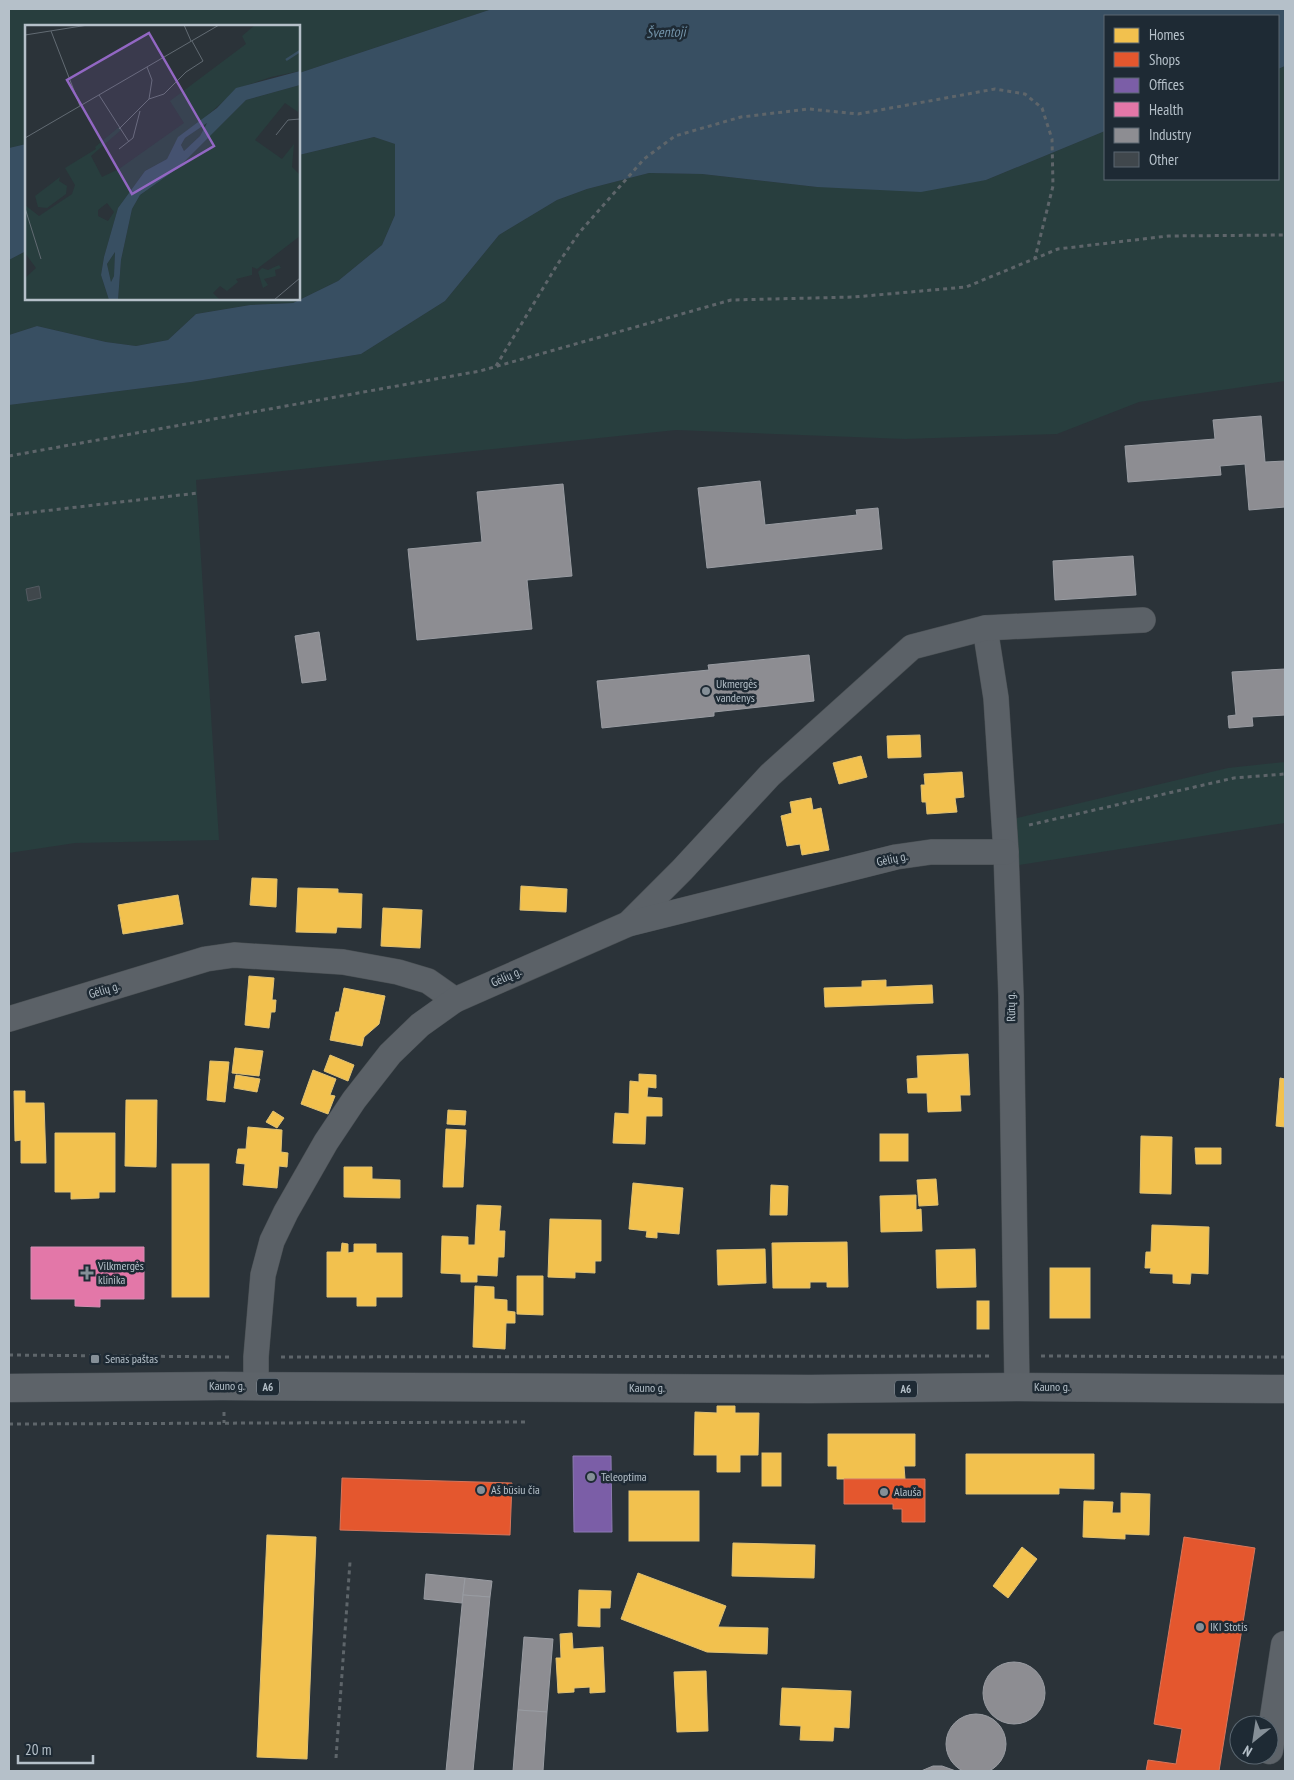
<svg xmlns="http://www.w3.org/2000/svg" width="1294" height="1780" font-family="'PT Sans Narrow',sans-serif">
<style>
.green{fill:#283e3e}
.water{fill:#384f62}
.homes{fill:#f2c14e;stroke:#e0c173}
.shops{fill:#e4572e;stroke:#d6765c}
.offices{fill:#7b5ea7;stroke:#8c7bb1}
.health{fill:#e377a8;stroke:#d58db2}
.industry{fill:#8d8d92;stroke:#999ca2}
.building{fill:#40474c;stroke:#535a61}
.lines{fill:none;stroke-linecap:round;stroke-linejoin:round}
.minor-casing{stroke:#494f53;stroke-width:26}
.primary-casing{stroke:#495056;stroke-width:29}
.path{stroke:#5e656a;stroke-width:3;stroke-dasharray:4 4;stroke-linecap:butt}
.minor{stroke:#5b6167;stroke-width:25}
.primary{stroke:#5d6369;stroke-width:28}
.poi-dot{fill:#858f97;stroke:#1e2a34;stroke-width:2}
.labels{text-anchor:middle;stroke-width:5;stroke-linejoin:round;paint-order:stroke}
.shield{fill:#1e2a34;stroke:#88939c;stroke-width:1}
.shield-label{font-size:11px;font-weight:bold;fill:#b5c0c9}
.poi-label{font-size:12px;fill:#b5c0c9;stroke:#1e2a34;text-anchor:start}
.street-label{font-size:12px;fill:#b5c0c9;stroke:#1e2a34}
.water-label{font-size:14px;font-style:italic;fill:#7596ac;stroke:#1e2a34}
.inset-river{fill:none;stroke:#384f62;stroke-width:2.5}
.inset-road{fill:none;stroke:#626b73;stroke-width:1}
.view{fill:#9267c3;fill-opacity:0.15;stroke:#9267c3;stroke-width:2.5}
.inset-edge{fill:none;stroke:#b5c0c9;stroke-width:2.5}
</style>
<rect width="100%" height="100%" fill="#2b3339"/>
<g class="green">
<path d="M9,9h483l-193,64v-47h-273v118l-17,4z"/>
<path d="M1285,66v315l-146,21 -82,32 -152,5 -229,-9 -480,50 23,360 -144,3 -66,10v-448l182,-23 170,-28 84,-53 54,-66 58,-35 30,-11 62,-16 53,1 115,13 169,-7 119,-49v48h173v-110z"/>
<path d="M374,137l21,7v71l-13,30 -44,36 -45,22 -43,2 -54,9 -28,26 -32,6 -30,-4 -69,-16 -28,9v-75l17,-9v48h273v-144z"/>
<path d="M1285,762v61l-291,46 -2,-45 236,-56z"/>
</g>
<g class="water">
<path d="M492,9h793v57l-7,3v-53h-173v115l-119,49 -65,12 -104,-5 -115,-13 -53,-1 -62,16 -30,11 -58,35 -54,66 -84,53 -170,28 -182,23v-70l28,-9 69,16 30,4 32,-6 28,-26 54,-9 43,-2 45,-22 44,-36 13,-30v-71l-21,-7 -75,18v-82z"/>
<path d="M26,144v107l-17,9v-112z"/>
</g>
<g class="homes">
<path d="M920,735l1,22 -33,1 -1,-22z"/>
<path d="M861,756l6,21 -28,7 -6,-21z"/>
<path d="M962,772l2,25 -9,1 2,14 -30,2 -1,-12h-4l-1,-17h4l-1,-11z"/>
<path d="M811,798l2,12 8,-2 8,42 -27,5 -2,-11 -13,2 -6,-30 11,-3 -2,-11z"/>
<path d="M252,878l25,1 -1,28 -26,-2z"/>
<path d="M521,886l46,3 -1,23 -46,-2z"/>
<path d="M298,888l40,1v4l24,1 -1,34 -24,-1 -1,6 -40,-1z"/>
<path d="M178,895l5,29 -60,10 -5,-29z"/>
<path d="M383,908l39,2 -2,38 -39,-2z"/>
<path d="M249,976l25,2 -2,22h4l-1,12h-4l-2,16 -24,-3z"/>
<path d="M886,980v7l46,-2 1,18 -108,4 -1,-19 38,-1v-6z"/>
<path d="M344,988l41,8 -6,28 -15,13 -2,9 -32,-6 6,-28h3z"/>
<path d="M235,1048l28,3 -4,25 -27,-3z"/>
<path d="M968,1054l2,41h-10l1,16 -33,1 -1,-19h-19l-1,-14 11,-1 -1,-22z"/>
<path d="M330,1055l24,10 -6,16 -24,-10z"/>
<path d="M210,1061l19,1 -4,40 -18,-2z"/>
<path d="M313,1070l23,9 -6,16 5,1 -7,18 -27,-10z"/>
<path d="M639,1074l17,1v13l-8,-1 -1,10 15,1v18h-16l-1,28 -32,-1 2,-30 14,1 1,-33 9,1z"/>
<path d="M236,1075l24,4 -3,13 -23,-4z"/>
<path d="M1280,1078l5,1v48l-9,-1z"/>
<path d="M14,1091h11v12h19l2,60h-25v-23l-6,1z"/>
<path d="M126,1100h31l-1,67 -31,-1z"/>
<path d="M448,1110l18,1 -1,14 -18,-1z"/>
<path d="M273,1111l11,7 -7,10 -11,-6z"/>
<path d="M248,1127l34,3 -1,22 7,1 -1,14 -8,-1 -2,22 -34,-3 2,-21 -9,-1 2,-14h8z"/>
<path d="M446,1129l20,1 -3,57h-20z"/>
<path d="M55,1133h60v59h-16v6l-28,1v-7h-16z"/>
<rect x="880" y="1134" width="28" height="27"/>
<path d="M1141,1136l31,1 -1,57 -31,-1z"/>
<path d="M1195,1148h26v16h-25z"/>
<rect x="172" y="1164" width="37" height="133"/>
<path d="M344,1167h28v12l28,1v18l-56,-1z"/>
<path d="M936,1179l2,26 -19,1 -2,-26z"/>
<path d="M633,1183l50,5 -4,46 -22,-2v6l-11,-1 1,-6 -18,-2z"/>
<path d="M771,1185l17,1 -1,29h-17z"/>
<path d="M916,1195v15l5,-1 1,22 -41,1 -1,-36z"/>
<path d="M477,1205l24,1 -2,25h6l-1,26h-6l-1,19 -20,-1v7h-16v-8l-20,-1 1,-37 26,1v8h7z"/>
<path d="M550,1219l51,1v41h-6v12l-20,-1v6l-27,-1z"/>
<path d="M1152,1225l57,2 -1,47 -17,-1 -1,11 -17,-1v-9l-23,-1 1,-5h-6l1,-16h5z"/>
<path d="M847,1242l1,45h-21v-5h-17v6h-37l-1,-45z"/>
<path d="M342,1243l6,1v9l6,-1v-8h22v9h26v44h-26v9h-19v-9h-30v-45h14z"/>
<path d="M765,1249l1,34 -48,2 -1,-35z"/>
<path d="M975,1249l1,38 -39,1 -1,-38z"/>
<rect x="1050" y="1268" width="40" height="50"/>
<path d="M517,1276h26v39l-26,-1z"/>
<path d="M475,1286l19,1v12l13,1v11l8,1v11h-9l-1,26 -32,-2z"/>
<rect x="977" y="1301" width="12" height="28"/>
<path d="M717,1406h18v7h24l-1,42h-18v17h-23v-17h-23l1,-43 22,1z"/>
<path d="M828,1434h87v32h-11l1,13h-68v-13h-9z"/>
<rect x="762" y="1453" width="19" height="33"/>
<path d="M966,1454h128v35l-35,-1v6h-93z"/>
<rect x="629" y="1491" width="70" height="50"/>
<path d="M1121,1493l29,1 -1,41 -24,-1v5l-42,-2 1,-36 29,1 -1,11h9z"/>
<path d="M267,1535l49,2 -9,222 -50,-2z"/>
<path d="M733,1543l82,2 -1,33 -82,-2z"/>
<path d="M1022,1547l15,12 -29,39 -15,-12z"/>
<path d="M638,1573l88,33 -8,21 50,1 -1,26 -60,-2 -86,-33z"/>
<path d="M579,1590l32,1 -1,17h-10v19l-22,-1z"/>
<path d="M572,1633l1,16 30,-2 2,45 -15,1v-6l-16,1v4l-16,1 -2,-35h5l-1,-24z"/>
<path d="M706,1671l2,60 -31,1 -3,-60z"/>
<path d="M782,1688l69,3 -2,37 -15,-1 -1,14 -33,-1 1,-14 -21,-1z"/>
</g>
<g class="shops">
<path d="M342,1478l170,5 -2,52 -170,-5z"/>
<path d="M844,1479h81v43h-23v-13h-9v-5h-49z"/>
<path d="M1184,1537l71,11 -36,223h-73l2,-11 28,4 6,-35 -28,-5z"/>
</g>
<path class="offices" d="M573,1456h38l1,76h-38z"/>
<path class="health" d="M31,1247h113v52h-44v8l-25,-1v-7h-44z"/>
<g class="industry">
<path d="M1261,416l4,46 20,-1v46l-36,3 -4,-46 -25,2 1,9 -93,7 -3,-36 90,-7 -2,-19z"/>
<path d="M760,481l5,44 92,-10 -1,-5 22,-2 4,41 -175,19 -9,-80z"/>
<path d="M563,484l9,92 -45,4 5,49 -115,11 -9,-91 74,-7 -5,-50z"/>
<path d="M1133,556l3,39 -81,5 -2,-39z"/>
<path d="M319,632l7,48 -24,3 -7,-47z"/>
<path d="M809,655l5,46 -100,11v4l-112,12 -5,-47 112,-11 -1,-5z"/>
<path d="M1285,669v46l-33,2 1,9 -24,2 -1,-12 8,-1 -4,-43z"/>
<path d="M426,1574l39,4 -3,25 -38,-4z"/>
<path d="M465,1578l27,3 -2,16 -27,-2z"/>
<path d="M463,1595l27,2 -17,174h-27z"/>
<path d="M524,1637l29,2 -6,73 -29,-2z"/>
<circle cx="1014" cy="1693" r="31"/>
<path d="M518,1710l29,2 -4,59h-30z"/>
<circle cx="976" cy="1744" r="30"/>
<path d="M933,1766h9l14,5h-35z"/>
</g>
<path class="building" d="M39,586l2,12 -13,3 -2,-12z"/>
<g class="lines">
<defs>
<g id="minor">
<path d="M985,628l11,70 10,154 5,144 6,391"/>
<path d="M628,924l54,-54 88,-95 142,-128 73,-19 158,-8"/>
<path d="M9,1019l197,-60 28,-4 109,7 55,10 30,9 27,19"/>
<path d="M256,1386v-29l7,-82 9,-34 14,-29 40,-70 28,-42 36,-46 30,-29 35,-25 173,-76 268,-67 35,-5h75"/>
</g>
<g id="primary">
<path d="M9,1388l213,-2 588,3 207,-2 268,2"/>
<path d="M1269,1750l16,-105"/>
</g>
</defs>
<use href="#minor" class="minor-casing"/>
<use href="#primary" class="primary-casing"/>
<g class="path">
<path d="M496,366l61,-101 22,-32 65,-74 31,-23 66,-19 68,-8 49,5 137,-25 30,5 17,14 10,31 1,47 -18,72"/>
<path d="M9,456l471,-85 251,-71 123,-3 112,-10 92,-38 110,-13 117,-1"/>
<path d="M9,515l189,-22"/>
<path d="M1029,825l205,-47 51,-4"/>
<path d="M9,1355l223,2"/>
<path d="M1041,1356l244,1"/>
<path d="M281,1357l711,-1"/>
<path d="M224,1412v11"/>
<path d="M9,1424l517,-2"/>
<path d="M336,1758l14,-196"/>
</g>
<use href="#minor" class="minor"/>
<use href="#primary" class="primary"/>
</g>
<g class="poi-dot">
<circle cx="706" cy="691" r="5"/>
<path d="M84.5 1265.5h5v5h5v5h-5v5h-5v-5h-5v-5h5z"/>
<rect x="90" y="1354" width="10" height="10" rx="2.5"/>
<circle cx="591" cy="1477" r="5"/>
<circle cx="481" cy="1490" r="5"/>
<circle cx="884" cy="1492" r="5"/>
<circle cx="1200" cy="1627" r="5"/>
</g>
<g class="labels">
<g class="shield">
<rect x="257" y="1378.5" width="22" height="17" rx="4"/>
<rect x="895" y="1380.5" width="22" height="17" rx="4"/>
</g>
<g class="shield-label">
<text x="268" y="1391">A6</text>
<text x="906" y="1393">A6</text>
</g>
<g class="poi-label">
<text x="716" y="688">Ukmergės<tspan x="716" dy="14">vandenys</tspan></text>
<text x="98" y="1270">Vilkmergės<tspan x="98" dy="14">klinika</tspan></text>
<text x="105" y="1363">Senas paštas</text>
<text x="601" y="1481">Teleoptima</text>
<text x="491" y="1494">Aš būsiu čia</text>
<text x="894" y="1496">Alauša</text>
<text x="1210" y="1631">IKI Stotis</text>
</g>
<g class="street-label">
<text transform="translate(892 859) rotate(-12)" y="4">Gėlių g.</text>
<text transform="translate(506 977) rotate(-24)" y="4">Gėlių g.</text>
<text transform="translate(104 990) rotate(-17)" y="4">Gėlių g.</text>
<text transform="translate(1011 1007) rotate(-91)" y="4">Rūtų g.</text>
<text x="227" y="1390">Kauno g.</text>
<text x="1052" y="1391">Kauno g.</text>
<text x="647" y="1392">Kauno g.</text>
</g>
<g class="water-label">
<text transform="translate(666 32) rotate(-2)" y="5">Šventoji</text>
</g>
</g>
<g transform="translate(25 25)">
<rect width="275" height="275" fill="#2b3339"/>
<path d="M230,0h45v46l-29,6 -32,11 -64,55 -8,16 -22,12 -27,37 -14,49 -3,18 8,25h-84v-22l11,-10 -11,-15v-48l14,11 33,-22 3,-9 -10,-17 31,-19 -1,-2 24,-20 2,3 -30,26 11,21 17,-8 65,-46 -14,-22 76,-57 -4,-8zM82,178l7,9 -6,9 -10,-5v-6zM275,60l-2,27 -13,-9 -30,37 27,19 12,-15 -2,23 8,8v61l-43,33 -5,-2v8l-16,4 2,3 -11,9 -7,-5 -7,7 7,7h-102l3,-40 11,-51 8,-14 38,-27 68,-68zM182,97l-7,14 -16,15 -3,-6 4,-7zM35,152l-1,4 8,5 -1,8 -19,14 -9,-1 -3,-11zM90,227l-1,24 -3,6 -4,-18zM254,240l2,3 -6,2 1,6 -12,3 4,6 -5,3 -5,-16 4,-4 6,2z" fill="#283e3e" fill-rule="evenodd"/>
<path d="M275,46v14l-54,15 -68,68 -38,27 -8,14 -11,51 -3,40h-9l-8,-25 3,-18 14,-49 27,-37 22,-12 11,-22 39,-29 19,-20zM182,98l-7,13 -16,15 -3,-6 4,-7zM90,227l-1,24 -3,6 -4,-18z" fill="#384f62" fill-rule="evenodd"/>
<path class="inset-river" d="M261,35l14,-9"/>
<path class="inset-road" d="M159,0l7,16M26,6l29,75M0,10l63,-10M74,70l30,47M124,74l15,-5 22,-22 17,-11 -11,-20M94,104l30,-30 3,-19 -5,-13M251,110l12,-15 12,-1M0,113l194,-113M94,124l14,-11 7,-27M0,183l16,51M249,275l26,-22"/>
<path class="view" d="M124,8l65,113 -82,48 -65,-114z"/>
<rect width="275" height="275" class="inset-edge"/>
</g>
<rect width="1294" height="1780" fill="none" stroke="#b5c0c9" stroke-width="20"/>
<rect x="1104" y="15" width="175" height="165" fill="#1e2a34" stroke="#5a6670"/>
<rect x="1114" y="28" width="25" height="15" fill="#f2c14e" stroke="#5a6670"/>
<text x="1149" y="40" font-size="15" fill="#b5c0c9">Homes</text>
<rect x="1114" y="52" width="25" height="15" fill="#e4572e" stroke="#5a6670"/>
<text x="1149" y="65" font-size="15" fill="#b5c0c9">Shops</text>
<rect x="1114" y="78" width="25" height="15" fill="#7b5ea7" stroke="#5a6670"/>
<text x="1149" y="90" font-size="15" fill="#b5c0c9">Offices</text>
<rect x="1114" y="102" width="25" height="15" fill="#e377a8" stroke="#5a6670"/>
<text x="1149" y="115" font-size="15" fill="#b5c0c9">Health</text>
<rect x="1114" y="128" width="25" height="15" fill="#8d8d92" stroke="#5a6670"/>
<text x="1149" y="140" font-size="15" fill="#b5c0c9">Industry</text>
<rect x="1114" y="152" width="25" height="15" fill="#40474c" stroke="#5a6670"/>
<text x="1149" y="165" font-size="15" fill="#b5c0c9">Other</text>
<g transform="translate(1254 1740) rotate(210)"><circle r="24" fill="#1e2a34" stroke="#5a6670"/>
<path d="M0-4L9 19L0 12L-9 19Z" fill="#858f97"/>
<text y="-8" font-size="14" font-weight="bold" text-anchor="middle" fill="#b5c0c9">N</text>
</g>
<path d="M18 1755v8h75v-8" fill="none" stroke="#b5c0c9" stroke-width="2.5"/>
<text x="25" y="1755" font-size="15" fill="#b5c0c9" stroke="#1e2a34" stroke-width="4" paint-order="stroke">20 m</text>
</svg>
